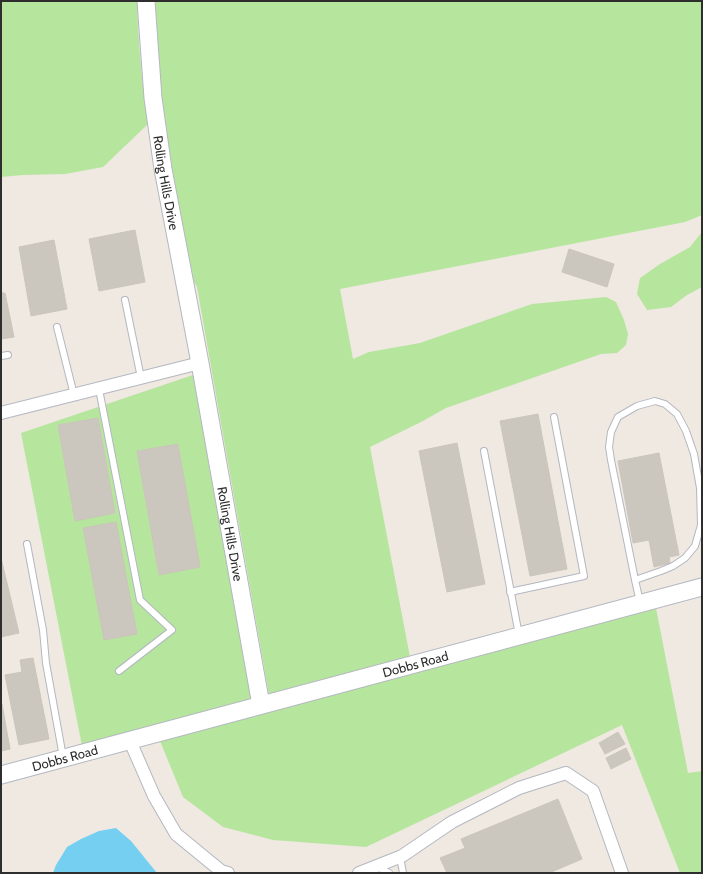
<svg xmlns="http://www.w3.org/2000/svg" width="703" height="874" font-family="Cabin,sans-serif">
<style>
.green{fill:#b6e59e}
.water{fill:#75cff0}
.building{fill:#cbc7bf;stroke:#cbc5ba}
.lines{fill:none;stroke-linecap:round;stroke-linejoin:round}
.lane-casing{stroke:#b4b7c1;stroke-width:8}
.street-casing{stroke:#b4b7c1;stroke-width:14}
.secondary-casing{stroke:#b4b7c1;stroke-width:19}
.lane{stroke:#fff;stroke-width:6}
.street{stroke:#fff;stroke-width:12}
.secondary{stroke:#fff;stroke-width:17}
.labels{text-anchor:middle;stroke-width:4;stroke-linejoin:round;paint-order:stroke}
.street-label{font-size:13px;fill:#2e2e2e;stroke:#fff}
</style>
<rect width="100%" height="100%" fill="#efe9e1"/>
<g class="green">
<path d="M1,1h136c1,41 5,82 11,123l-45,43 -38,7 -42,1 -22,2z"/>
<path d="M155,1h547v214l-17,7 -345,67 13,70 16,-7 51,-9 112,-39 74,-7 10,5 8,18 4,14 -2,11 -9,8 -16,1 -155,54 -25,14 -51,25 40,210 -141,38 -72,-408 -3,-5 -22,-114 -10,-71z"/>
<path d="M702,232v55l-15,8 -16,12 -24,3 -10,-16 3,-16 20,-14 30,-17z"/>
<path d="M193,375l58,325 -169,46 -61,-313z"/>
<path d="M656,608l32,165 14,-2v102h-22l-58,-148 -256,122 -93,-7 -50,-13 -40,-30 -23,-56z"/>
</g>
<path class="water" d="M116,828l15,13 26,32h-104l3,-8 11,-18 14,-8 18,-8z"/>
<g class="building">
<path d="M135,230l10,52 -46,9 -10,-52z"/>
<path d="M54,240l13,69 -36,7 -12,-69z"/>
<path d="M569,249l45,15 -7,23 -45,-15z"/>
<path d="M1,293h4l9,44 -13,2z"/>
<path d="M538,414l29,155 -37,7 -30,-155z"/>
<path d="M98,418l17,95 -40,8 -17,-96z"/>
<path d="M457,443l28,141 -38,8 -28,-141z"/>
<path d="M178,444l22,123 -41,8 -22,-124z"/>
<path d="M659,453l20,102 -10,2 1,6 -16,4 -5,-27 -16,3 -15,-82z"/>
<path d="M116,522l21,112 -33,6 -21,-112z"/>
<path d="M1,558l18,75 -18,4z"/>
<path d="M33,658l16,81 -30,6 -14,-70 17,-3 -2,-12z"/>
<path d="M2,704l8,45 -9,2v-46z"/>
<path d="M618,732l7,12 -20,10 -6,-11z"/>
<path d="M626,748l5,11 -20,10 -5,-11z"/>
<path d="M558,799l24,60 -33,14h-102l-7,-15 25,-10 -4,-9z"/>
</g>
<g class="lines">
<defs>
<g id="lane">
<path d="M125,300l16,78"/>
<path d="M57,327l17,68"/>
<path d="M1,356l7,-1"/>
<path d="M99,389l41,211 32,30 -53,41"/>
<path d="M484,451l35,184"/>
<path d="M27,544l16,86 3,33 17,94"/>
<path d="M635,580l26,-9 12,-5 12,-8 10,-12 6,-21 -1,-37 -6,-34 -8,-23 -9,-17 -12,-10 -10,-3 -18,5 -19,11 -7,15 -2,15 2,13 24,120 5,22"/>
<path d="M510,592l74,-16 -30,-159"/>
<path d="M400,857l3,16"/>
<path d="M376,866l13,7"/>
</g>
<g id="street">
<path d="M1,413l199,-50"/>
<path d="M130,741l24,55 22,38 45,37 7,2"/>
<path d="M359,873l43,-17 50,-34 67,-34 47,-15 27,18 29,82"/>
</g>
<g id="secondary">
<path id="s1" d="M146,1l7,97 10,71 37,194 61,342"/>
<path id="s2" d="M1,775l701,-188"/>
</g>
</defs>
<use href="#lane" class="lane-casing"/>
<use href="#street" class="street-casing"/>
<use href="#secondary" class="secondary-casing"/>
<use href="#lane" class="lane"/>
<use href="#street" class="street"/>
<use href="#secondary" class="secondary"/>
</g>
<g class="labels">
<g class="street-label">
<text dy="5" stroke="none"><textPath href="#s1" startOffset="183">Rolling Hills Drive</textPath></text>
<text dy="5" stroke="none"><textPath href="#s1" startOffset="540">Rolling Hills Drive</textPath></text>
<text dy="5" stroke="none"><textPath href="#s2" startOffset="429">Dobbs Road</textPath></text>
<text dy="5" stroke="none"><textPath href="#s2" startOffset="66">Dobbs Road</textPath></text>
</g>
</g>
<rect width="703" height="874" fill="none" stroke="#2e2e2e" stroke-width="4"/>
</svg>
